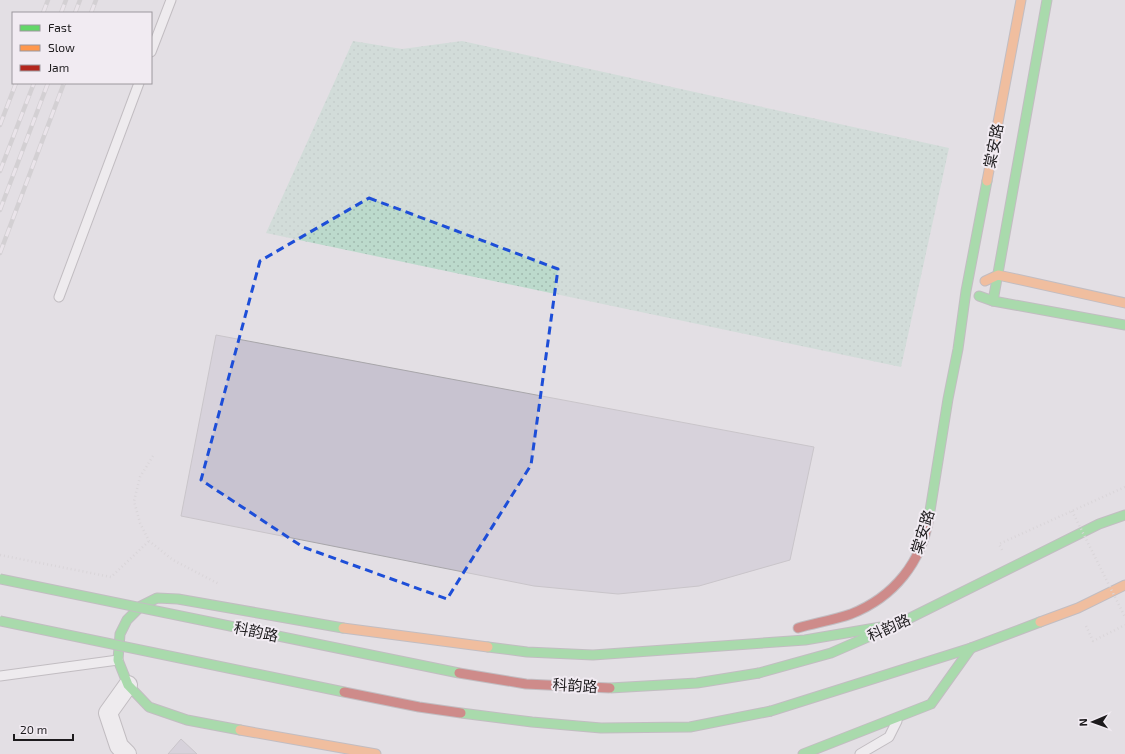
<svg xmlns="http://www.w3.org/2000/svg" width="1125" height="754" font-family="'Exo 2','Noto Sans SC',sans-serif">
<style>
.grass{fill:url(#grass-dots)}
.building{fill:#c8c3d0;stroke:#a8a6aa}
.lines{fill:none;stroke-linecap:round;stroke-linejoin:round}
.lane-casing{stroke:#989598;stroke-width:11}
.street-casing{stroke:#989598;stroke-width:20}
.fast-casing{stroke:#989598;stroke-width:11}
.slow-casing{stroke:#989598;stroke-width:11}
.jam-casing{stroke:#989598;stroke-width:11}
.path{stroke:#cccbcc;stroke-width:2.5;stroke-dasharray:1 3;stroke-linecap:butt}
.lane{stroke:#fbfafb;stroke-width:9}
.street{stroke:#fbfafb;stroke-width:18}
.fast{stroke:#63d668;stroke-width:9}
.slow{stroke:#ff974d;stroke-width:9}
.jam{stroke:#b3261e;stroke-width:9}
.rail-casing{stroke:#bfbebf;stroke-width:4.5}
.rail{stroke:#f1ebf2;stroke-width:3;stroke-dasharray:9;stroke-linecap:butt}
.fast-bridge-casing{stroke:#989598;stroke-width:11;stroke-linecap:butt}
.jam-bridge-casing{stroke:#989598;stroke-width:11;stroke-linecap:butt}
.path-bridge{stroke:#cccbcc;stroke-width:2.5;stroke-dasharray:1 3;stroke-linecap:butt}
.fast-bridge{stroke:#63d668;stroke-width:9}
.jam-bridge{stroke:#b3261e;stroke-width:9}
.marked{fill:none;stroke:#1d4ed8;stroke-width:3;stroke-dasharray:8 5;stroke-linejoin:round}
.labels{text-anchor:middle;stroke-width:4;stroke-linejoin:round;paint-order:stroke}
.street-label{font-size:15px;fill:#1d1b1d;stroke:#f1ebf2}
</style>
<defs>
<pattern id="grass-dots" width="8" height="8" patternUnits="userSpaceOnUse"><rect width="8" height="8" fill="#bcdacc"/><path d="M2 2h.1M6 6h.1" fill="none" stroke="#a1baaf" stroke-width="1.8" stroke-linecap="round"/></pattern>
</defs>
<rect width="100%" height="100%" fill="#e3dfe4"/>
<path class="grass" d="M353,41l49,8 60,-8 487,107 -48,219 -635,-134z"/>
<g class="building">
<path d="M216,335l598,112 -24,113 -91,26 -81,8 -84,-8 -353,-70z"/>
<path d="M181,739l16,15h-29z"/>
</g>
<g class="lines">
<defs>
<g id="lane">
<path d="M151,52l20,-52"/>
<path d="M59,297l80,-214"/>
<path d="M0,676l118,-16"/>
<path d="M860,754l29,-17 8,-16"/>
</g>
<path id="street" d="M127,754l-8,-8 -11,-33 20,-28"/>
<g id="fast">
<path d="M979,296l14,5 132,24"/>
<path d="M993,301l54,-301"/>
<path d="M929,517l19,-118 10,-50 8,-58 21,-110"/>
<path d="M488,647l39,5 66,3 212,-15 76,-13"/>
<path d="M759,673l72,-20 67,-29 201,-100 26,-9"/>
<path d="M771,711l200,-63 69,-26"/>
<path d="M240,730l-53,-10 -38,-13 -21,-22 -10,-25 2,-26 7,-14 14,-14 16,-8 21,1 165,29"/>
<path d="M803,754l128,-50 40,-56"/>
</g>
<g id="slow">
<path d="M987,181l34,-181"/>
<path d="M985,281l13,-6 127,28"/>
<path d="M1040,622l38,-14 47,-23"/>
<path d="M343,628l145,19"/>
<path d="M240,730l136,24"/>
</g>
<path id="jam" d="M798,628c17,-5 36,-8 53,-14 43,-17 71,-52 78,-97"/>
</defs>
<use href="#lane" class="lane-casing"/>
<use href="#street" class="street-casing"/>
<use href="#fast" class="fast-casing"/>
<use href="#slow" class="slow-casing"/>
<use href="#jam" class="jam-casing"/>
<g class="path">
<path d="M153,456l-13,21 -6,24 6,22 9,18 24,19 46,24"/>
<path d="M1002,550l-3,-6 126,-57"/>
<path d="M0,555l111,22 38,-36"/>
<path d="M1086,626l7,15 32,-16"/>
</g>
<use href="#lane" class="lane"/>
<use href="#street" class="street"/>
<use href="#fast" class="fast"/>
<use href="#slow" class="slow"/>
<use href="#jam" class="jam"/>
<defs>
<g id="rail">
<path d="M43,13l5,-13"/>
<path d="M61,13l5,-13"/>
<path d="M75,13l5,-13"/>
<path d="M91,13l5,-13"/>
<path d="M0,125l16,-42"/>
<path d="M0,171l34,-88"/>
<path d="M0,210l48,-127"/>
<path d="M0,253l64,-170"/>
</g>
</defs>
<use href="#rail" class="rail-casing"/>
<use href="#rail" class="rail"/>
<defs>
<g id="fast-bridge">
<path d="M0,579l459,94"/>
<path d="M0,621l344,71"/>
<path d="M610,688l87,-5 62,-10"/>
<path d="M461,713l71,9 69,6 89,-1 81,-16"/>
</g>
<g id="jam-bridge">
<path d="M459,673l67,11 84,4"/>
<path d="M344,692l75,15 42,6"/>
</g>
</defs>
<use href="#fast-bridge" class="fast-bridge-casing"/>
<use href="#jam-bridge" class="jam-bridge-casing"/>
<path class="path-bridge" d="M1072,511l53,106"/>
<use href="#fast-bridge" class="fast-bridge"/>
<use href="#jam-bridge" class="jam-bridge"/>
</g>
<path d="M0 0H1125V754H0ZM369,198l189,71 -27,196 -84,134 -144,-52 -102,-67 59,-219z" fill="#e3dfe4" fill-opacity=".55" fill-rule="evenodd"/>
<path class="marked" d="M369,198l189,71 -27,196 -84,134 -144,-52 -102,-67 59,-219z"/>
<g class="labels">
<g class="street-label">
<text transform="translate(994 146) rotate(-79)" y="5">棠安路</text>
<text transform="translate(923 532) rotate(-73)" y="5">棠安路</text>
<text transform="translate(889 628) rotate(-24)" y="5">科韵路</text>
<text transform="translate(256 632) rotate(12)" y="5">科韵路</text>
<text transform="translate(575 686) rotate(3)" y="5">科韵路</text>
</g>
</g>
<rect x="12" y="12" width="140" height="72" fill="#f1ebf2" stroke="#9c989d"/>
<rect x="20" y="25" width="20" height="6" fill="#63d668" stroke="#9c989d"/>
<text x="48" y="32" font-size="12" fill="#1d1b1d">Fast</text>
<rect x="20" y="45" width="20" height="6" fill="#ff974d" stroke="#9c989d"/>
<text x="48" y="52" font-size="12" fill="#1d1b1d">Slow</text>
<rect x="20" y="65" width="20" height="6" fill="#b3261e" stroke="#9c989d"/>
<text x="48" y="72" font-size="12" fill="#1d1b1d">Jam</text>
<g transform="translate(1093 722) rotate(268)" stroke="#f1ebf2" stroke-width="3" paint-order="stroke">
<path d="M0-3L7 15L0 10L-7 15Z" fill="#1d1b1d"/>
<text y="-6" font-size="11" font-weight="bold" text-anchor="middle" fill="#1d1b1d">N</text>
</g>
<path d="M14 734v6h59v-6" fill="none" stroke="#1d1b1d" stroke-width="2"/>
<text x="20" y="734" font-size="12" fill="#1d1b1d" stroke="#f1ebf2" stroke-width="3" paint-order="stroke">20 m</text>
</svg>
